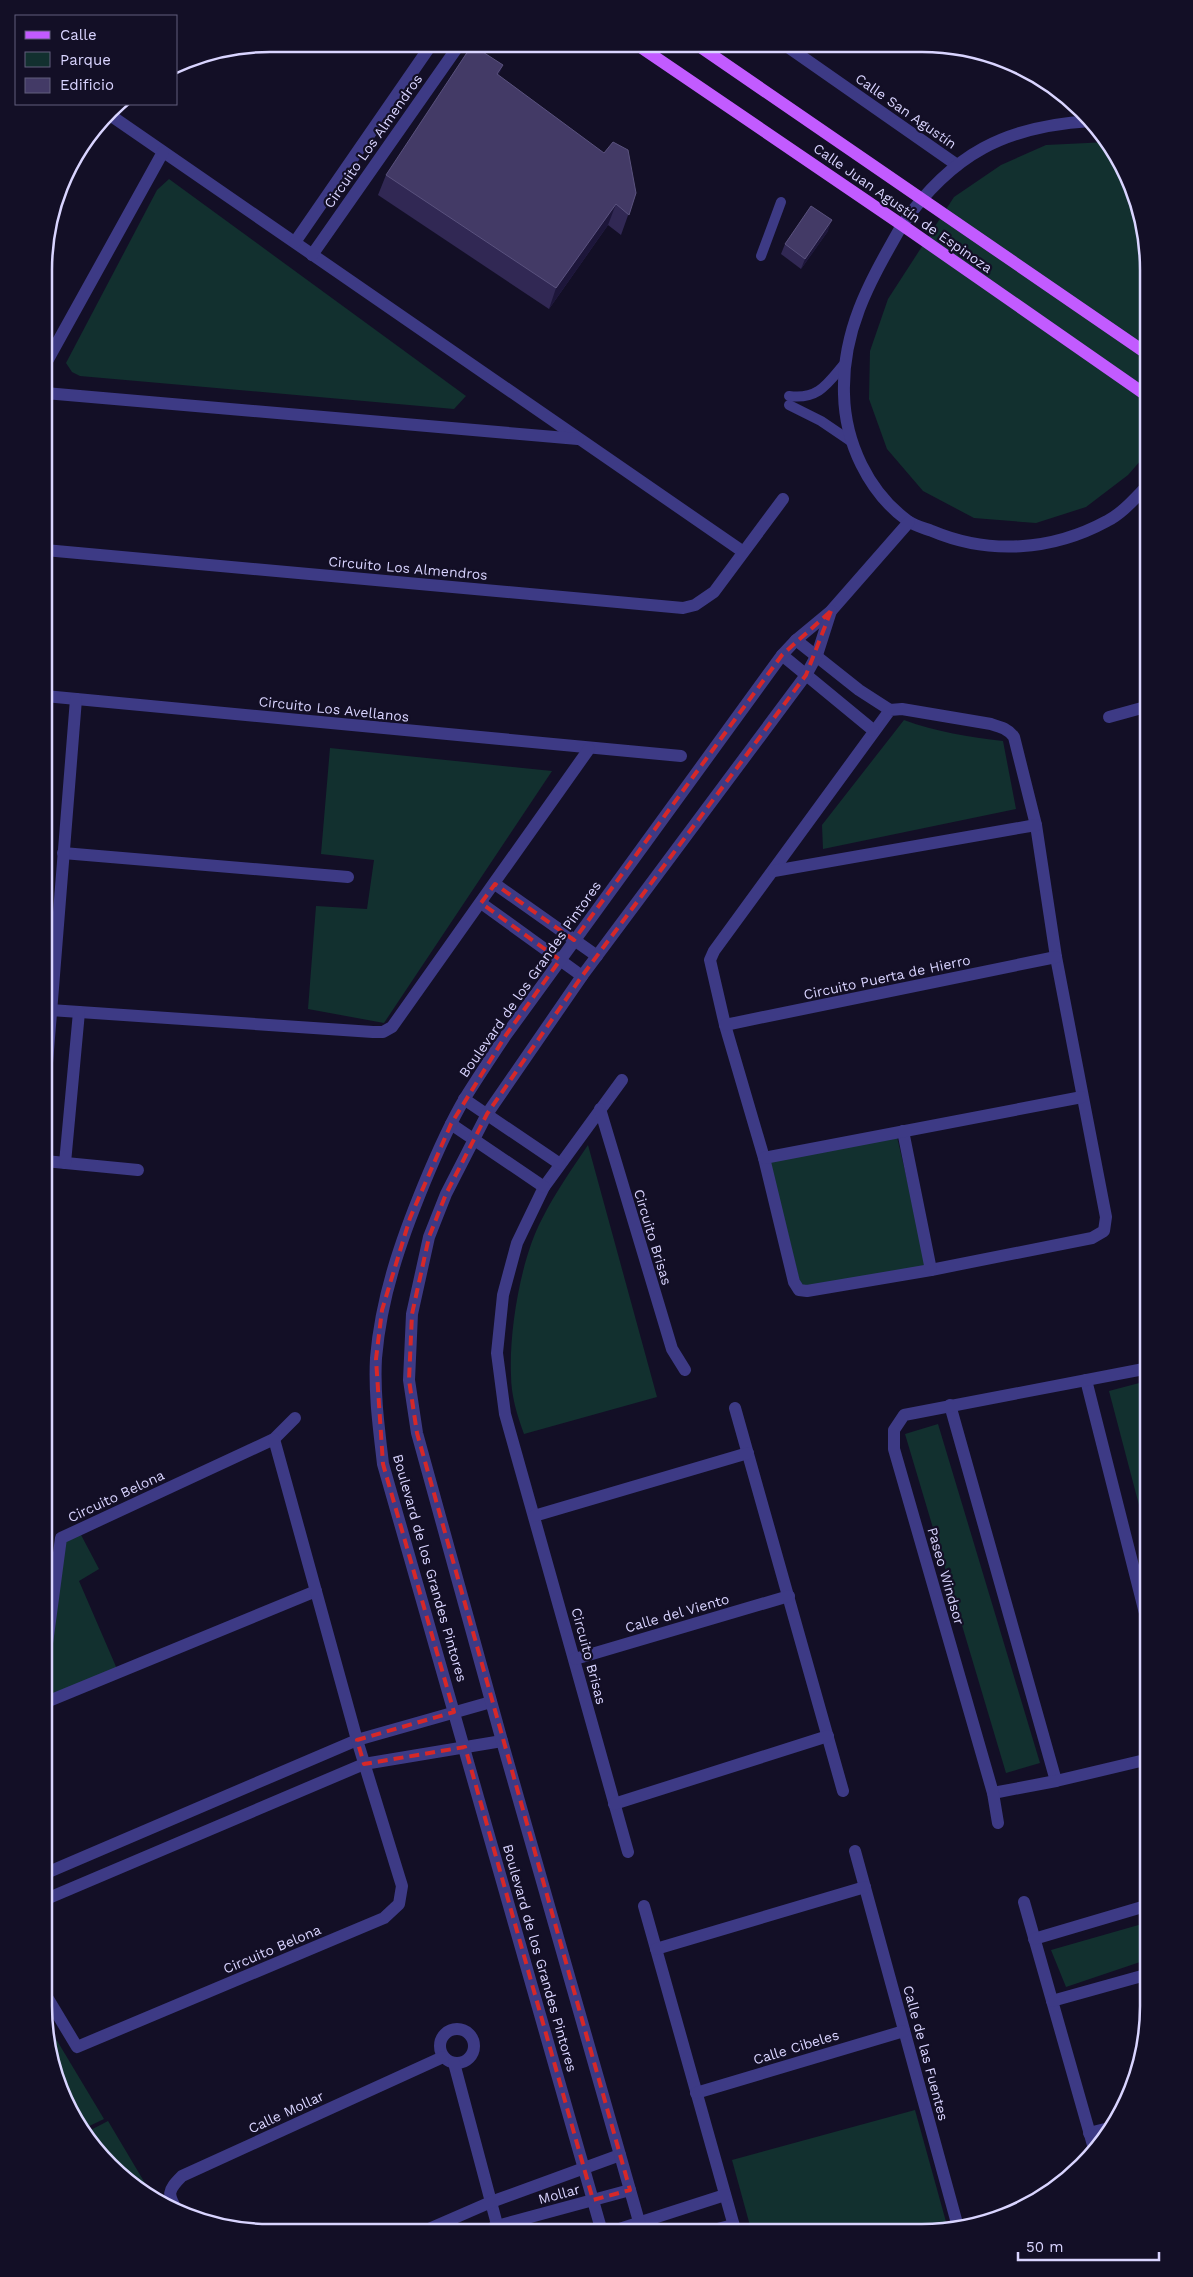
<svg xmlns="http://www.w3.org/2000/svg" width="1193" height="2277" font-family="'Work Sans',sans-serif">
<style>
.green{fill:#12302f}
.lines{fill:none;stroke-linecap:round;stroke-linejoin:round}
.service{stroke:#3d3a85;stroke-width:10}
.minor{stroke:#3d3a85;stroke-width:12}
.tertiary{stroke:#3d3a85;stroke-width:12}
.primary{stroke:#c25bff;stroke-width:12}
.wall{fill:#312854}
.shaded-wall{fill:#1d163a}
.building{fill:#433a66;stroke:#5a527e}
.marked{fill:none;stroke:#d62828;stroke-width:4;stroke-dasharray:10 6;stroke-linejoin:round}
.labels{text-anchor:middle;stroke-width:4.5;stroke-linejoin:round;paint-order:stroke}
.street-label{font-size:14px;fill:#d9d4ff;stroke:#130f26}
.rim{fill:none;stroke:#d9d4ff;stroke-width:2.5}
</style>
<rect width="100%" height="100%" fill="#130f26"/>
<g class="green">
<path d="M1108,142l3,3 26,53 12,72v181l-21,24 -42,32 -50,16 -62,-5 -51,-27 -36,-42 -18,-50 1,-48 18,-52 66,-102 47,-32 45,-20z"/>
<path d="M169,179l297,217 -12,13 -374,-33 -8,-4 -6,-9 91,-173z"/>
<path d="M904,720c32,12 65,17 99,21l13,68 -193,40 -1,-24z"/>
<path d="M330,748l222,23 -168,252 -76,-14 8,-103 51,3 7,-49 -53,-6z"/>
<path d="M897,1137l31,131 -127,19 -31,-125z"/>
<path d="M588,1145l69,252 -133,37c-7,-19 -13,-39 -13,-59 -2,-45 10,-117 31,-156 13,-26 30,-50 46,-74z"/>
<path d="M1143,1382l6,24v137l-40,-152z"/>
<path d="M938,1424l102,339 -34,10 -101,-339z"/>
<path d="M80,1533l19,36 -20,12 38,88 -73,30 20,-159z"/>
<path d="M1149,1922v37l-83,28 -15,-37z"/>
<path d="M47,2024l57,95 -23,11 -25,-51z"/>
<path d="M915,2110l33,119 -25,4h-171l-20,-73z"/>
<path d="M108,2121l47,79 -34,-23 -38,-43z"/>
</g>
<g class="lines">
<g class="service">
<path d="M761,256l20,-54"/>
<path d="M789,396c30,4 39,-13 56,-33"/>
<path d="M789,405l32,16 31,21"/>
</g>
<g class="minor">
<path d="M788,47l169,118"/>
<path d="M110,115l632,436"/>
<path d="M902,225c-31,55 -60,103 -58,169 1,48 24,98 64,127 7,5 16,7 24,10 57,24 120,20 175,-10 16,-8 29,-24 42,-37"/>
<path d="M295,242l136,-197"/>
<path d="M312,255l147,-210"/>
<path d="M46,363l117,-211"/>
<path d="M45,393l533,46"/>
<path d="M45,550l638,58 12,-3 19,-13 69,-93"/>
<path d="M796,640l63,50 31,20 12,-1 89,15c10,3 17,5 23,13l22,88 20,132 50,260 -2,14 -12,7 -161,32 -124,21 -8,-1 -5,-8 -30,-124 -39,-133 -15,-65 4,-9 176,-241"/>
<path d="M782,655l91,75"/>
<path d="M45,696l636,60"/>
<path d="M1109,717l40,-11"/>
<path d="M63,853l285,24"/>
<path d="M774,871l262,-46"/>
<path d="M495,884l102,72"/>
<path d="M481,903l101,73"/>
<path d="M50,1010l323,22h10l9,-5 197,-278"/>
<path d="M725,1025l331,-68"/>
<path d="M622,1080l-78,107 -27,56 -14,52 -6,58 8,61 123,438"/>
<path d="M45,1088l31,-389"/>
<path d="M464,1099l96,65"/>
<path d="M600,1109l72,240 13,21"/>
<path d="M451,1124l93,63"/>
<path d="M903,1131l28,139"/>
<path d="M764,1158l318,-61"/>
<path d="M45,1161l93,9"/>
<path d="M65,1163l14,-151"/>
<path d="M1086,1380l63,249"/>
<path d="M950,1405l106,376"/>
<path d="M735,1408l108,383"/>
<path d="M534,1516l214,-63"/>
<path d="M575,1659l214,-63"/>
<path d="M44,1666l17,-128 213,-99 21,-21"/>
<path d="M44,1703l272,-112"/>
<path d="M993,1793l63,-12 93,-22"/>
<path d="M614,1804l214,-68"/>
<path d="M998,1823l-5,-30 -99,-344v-19l10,-15 245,-47"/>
<path d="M855,1851l103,376"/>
<path d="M44,1874l313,-134 134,-38"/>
<path d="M44,1900l320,-136 138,-23"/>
<path d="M1024,1902l71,250"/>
<path d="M644,1906l92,327"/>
<path d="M1034,1939l115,-34"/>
<path d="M656,1949l209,-62"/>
<path d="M44,1992l33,55 307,-129 15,-14 3,-18 -45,-146 -83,-301"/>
<path d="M1052,2001l97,-27"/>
<circle cx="457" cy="2046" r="17"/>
<path d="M454,2063l45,169"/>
<path d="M696,2093l208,-62"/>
<path d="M1089,2133l24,-6"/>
<path d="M178,2212c-11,-18 -11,-21 4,-36l261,-119"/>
<path d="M422,2232l69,-30 129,-47"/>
<path d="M483,2232l14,-6 133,-36"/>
<path d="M602,2232l-219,-768c-4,-35 -9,-71 -7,-106 5,-61 25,-118 48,-174 12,-29 25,-59 41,-86 13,-21 27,-42 41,-63l276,-380 14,-15 35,-29 78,-89"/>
<path d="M610,2232l115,-37"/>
<path d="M642,2232l-140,-491 -85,-308 -8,-53 3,-66 17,-77 17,-43 41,-80 95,-138 224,-301 11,-20 14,-44"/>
<path d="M702,2233l31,-8"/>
</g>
<path class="tertiary" d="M902,225c50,-71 103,-99 189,-104"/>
<g class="primary">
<path d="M639,46l263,179 247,172"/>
<path d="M699,46l450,309"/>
</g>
</g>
<g class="wall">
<path d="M499,76l137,117 -15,42 -13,-10 -59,84 -171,-114 8,-20z"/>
<path d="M828,231l-27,38 -20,-15 4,-10z"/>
</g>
<g class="shaded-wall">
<path d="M503,65l-8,20 2,-11z"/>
<path d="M616,204l-8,21 -59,84 7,-21z"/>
<path d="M832,220l-4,11 -27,38 4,-10z"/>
</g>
<g class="building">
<path d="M472,45l31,20 -6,9 107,79 9,-11 15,8 8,43 -7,22 -13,-11 -60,84 -170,-113z"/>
<path d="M811,206l21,14 -27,39 -20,-15z"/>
</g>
<path class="marked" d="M831,611l-25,64 -224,301 -95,138 -41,80 -17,43 -17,77 -3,66 8,53 213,757 -37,10 -128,-453 -101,17 -7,-24 97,-28 -71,-248 -7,-105 6,-49 28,-92 41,-94 55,-89 54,-75 -79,-57 14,-19 79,56 208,-285z"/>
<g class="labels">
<g class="street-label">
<text transform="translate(906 111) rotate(35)" y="5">Calle San Agustín</text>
<text transform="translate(373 141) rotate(-55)" y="5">Circuito Los Almendros</text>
<text transform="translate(903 208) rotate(35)" y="5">Calle Juan Agustín de Espinoza</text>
<text transform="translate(408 568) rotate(5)" y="5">Circuito Los Almendros</text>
<text transform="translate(334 709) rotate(6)" y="5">Circuito Los Avellanos</text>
<text transform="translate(887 977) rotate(-12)" y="5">Circuito Puerta de Hierro</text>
<text transform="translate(530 979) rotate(-55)" y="5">Boulevard de los Grandes Pintores</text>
<text transform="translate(653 1237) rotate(73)" y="5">Circuito Brisas</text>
<text transform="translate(116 1496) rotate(-25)" y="5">Circuito Belona</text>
<text transform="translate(430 1568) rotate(74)" y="5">Boulevard de los Grandes Pintores</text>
<text transform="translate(946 1576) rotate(74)" y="5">Paseo Windsor</text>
<text transform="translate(677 1613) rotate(-16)" y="5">Calle del Viento</text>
<text transform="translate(589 1656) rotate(75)" y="5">Circuito Brisas</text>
<text transform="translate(272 1949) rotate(-23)" y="5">Circuito Belona</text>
<text transform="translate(540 1958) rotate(74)" y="5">Boulevard de los Grandes Pintores</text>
<text transform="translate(796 2047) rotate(-17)" y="5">Calle Cibeles</text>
<text transform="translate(926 2053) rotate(75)" y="5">Calle de las Fuentes</text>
<text transform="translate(286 2112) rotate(-25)" y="5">Calle Mollar</text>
<text transform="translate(559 2194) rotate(-15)" y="5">Mollar</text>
</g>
</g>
<path d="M0 0H1193V2277H0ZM270 52H922A218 218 0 0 1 1140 270V2006A218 218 0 0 1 922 2224H270A218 218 0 0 1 52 2006V270A218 218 0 0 1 270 52Z" fill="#130f26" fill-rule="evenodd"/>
<path class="rim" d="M270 52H922A218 218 0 0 1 1140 270V2006A218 218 0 0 1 922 2224H270A218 218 0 0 1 52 2006V270A218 218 0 0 1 270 52Z"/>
<rect x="15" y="15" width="162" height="90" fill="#130f26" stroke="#625e7d"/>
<rect x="25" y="31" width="25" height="8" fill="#c25bff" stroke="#625e7d"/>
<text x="60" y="40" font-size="15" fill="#d9d4ff">Calle</text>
<rect x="25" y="52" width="25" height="15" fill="#12302f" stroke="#625e7d"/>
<text x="60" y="65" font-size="15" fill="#d9d4ff">Parque</text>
<rect x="25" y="78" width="25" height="15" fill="#433a66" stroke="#625e7d"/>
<text x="60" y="90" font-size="15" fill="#d9d4ff">Edificio</text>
<path d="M1018 2252v8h141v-8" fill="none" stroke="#d9d4ff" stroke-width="2.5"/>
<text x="1026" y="2252" font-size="15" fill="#d9d4ff" stroke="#130f26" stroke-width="4" paint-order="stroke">50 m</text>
</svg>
